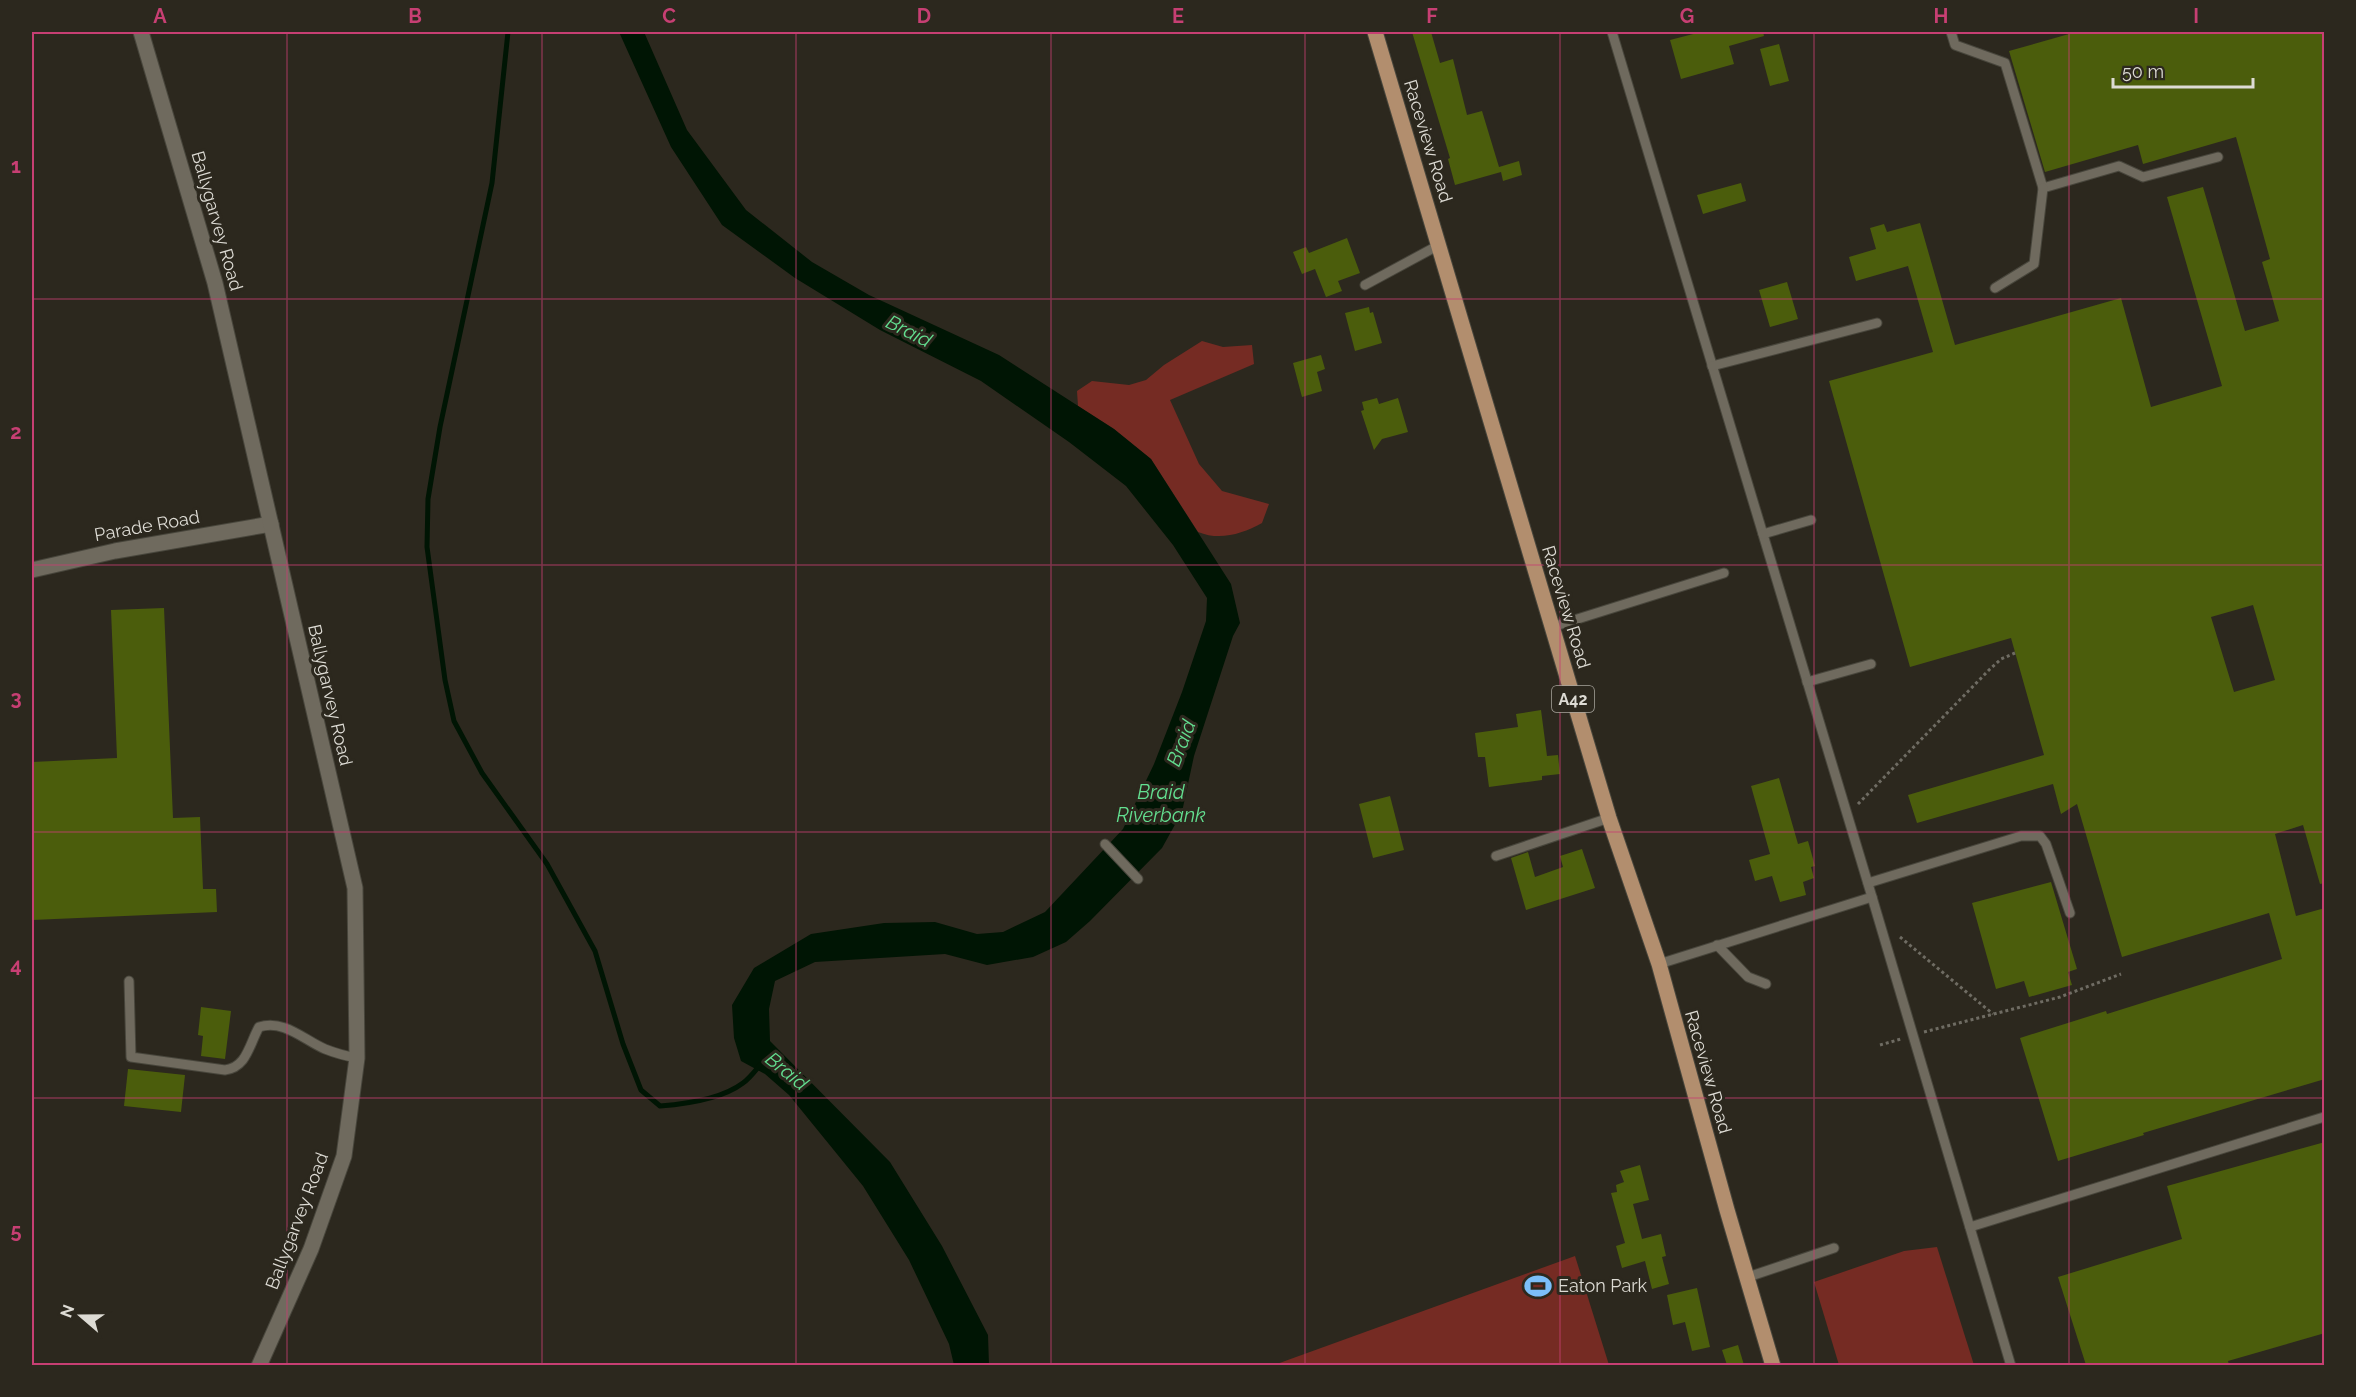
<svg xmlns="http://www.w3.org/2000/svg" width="2356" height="1397" font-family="Raleway,sans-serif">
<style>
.green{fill:#752b23}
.water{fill:#001504}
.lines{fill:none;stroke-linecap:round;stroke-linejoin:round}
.stream{stroke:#001504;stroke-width:5}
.building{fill:#4b5d0c;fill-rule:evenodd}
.service-casing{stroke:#48463c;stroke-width:11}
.minor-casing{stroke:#48463c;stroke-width:17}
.tertiary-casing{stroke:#48463c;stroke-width:17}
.primary-casing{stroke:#48463c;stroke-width:17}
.path{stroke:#6f6c63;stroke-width:3;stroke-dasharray:3 3;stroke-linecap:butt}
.service{stroke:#6f6a5e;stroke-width:9}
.minor{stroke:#6f6a5e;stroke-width:15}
.tertiary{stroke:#6f6a5e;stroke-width:15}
.primary{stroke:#b28e6e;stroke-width:15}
.grid{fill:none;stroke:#c73f73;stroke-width:1.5;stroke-opacity:0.55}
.labels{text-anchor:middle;stroke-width:6;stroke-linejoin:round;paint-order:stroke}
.shield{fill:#2c281e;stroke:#a8a59d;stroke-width:1.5}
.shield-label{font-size:16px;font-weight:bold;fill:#dddbd4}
.street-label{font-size:18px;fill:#dddbd4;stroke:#2c281e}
.poi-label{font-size:18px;fill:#dddbd4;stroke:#2c281e;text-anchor:start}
.water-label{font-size:20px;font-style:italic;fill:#63df90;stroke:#2c281e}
.neatline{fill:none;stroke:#c73f73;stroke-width:2}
.grid-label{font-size:20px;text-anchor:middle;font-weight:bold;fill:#c73f73}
</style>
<rect width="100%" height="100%" fill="#2c281e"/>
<g class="green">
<path d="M1202,341l21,6 29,-2 2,19 -84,36 29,64 23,27 47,13 -7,19c-20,11 -42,18 -64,9l-47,-73 -37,-30 -36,-23 -1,-15 15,-10 37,4 17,-5 18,-15z"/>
<path d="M1937,1247l37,118h-135l-25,-83 90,-31z"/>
<path d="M1575,1256l34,109h-335z"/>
</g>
<path class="water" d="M619,32h25l43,98 59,80 66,52 57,33 130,60 115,74 37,30 80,125 9,39 -7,13 -39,120 -12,56 -20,36 -72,73 -24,21 -33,15 -46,8 -42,-11 -130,8 -40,19 -6,28 1,32 120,121 52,84 46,89 1,30h-35l-5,-21 -40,-84 -46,-74 -74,-91 -24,-21 -24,-13 -7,-23 -2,-33 22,-37 57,-34 73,-11 51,-1 42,12 26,-2 42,-20 78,-83 31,-65 28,-72 24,-71 1,-23 -34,-53 -47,-59 -57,-44 -88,-61 -101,-51 -85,-52 -73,-53 -51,-78z"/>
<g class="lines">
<path class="stream" d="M508,32l-16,151 -52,244 -12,72 -1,48 18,133 9,41 28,52 65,91 48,87 28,93 18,46 19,16c26,-2 62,-7 83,-23 7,-5 12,-12 17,-18"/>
</g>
<g class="building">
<path d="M1412,32h19l9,31 13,-4 14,56 15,-4 17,56 20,-6 3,14 -19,6 -2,-9 -46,13 -7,-26 2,-1z"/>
<path d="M1701,32h62l1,4 -35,10 5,18 -53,15 -11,-39z"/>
<path d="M2076,32h249v851l-5,1 -17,-59 -28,9 21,82 29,-8v171l-182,54 1,2 -86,26 -38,-123 86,-27 1,3 175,-55 -13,-46 -147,44 -45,-153 -16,10 -8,-30 -136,39 -9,-28 136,-40 -33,-117 -101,29 -81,-286 104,-29 -25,-86 -52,15 -7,-24 27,-8 -6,-21 14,-4 3,8 33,-9 35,122 166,-47 30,109 71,-21 -55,-189 36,-10 42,144 34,-10 -17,-59 8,-3 -34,-122 -93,27 -5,-19 -93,27 -36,-121zM2253,605l22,75 -41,12 -23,-75z"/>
<path d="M1779,44l10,37 -19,5 -10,-37z"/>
<path d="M1741,183l5,18 -43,13 -6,-19z"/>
<path d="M1347,238l13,35 -22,8 4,10 -16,6 -11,-28 -13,5 -9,-22 13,-5 3,6z"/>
<path d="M1787,282l11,37 -28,8 -11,-37z"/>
<path d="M1369,307l1,6 3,-1 9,31 -27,8 -10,-38z"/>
<path d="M1321,355l4,14 -8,3 5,19 -20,6 -9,-34z"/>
<path d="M1377,398l2,6 19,-6 10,34 -26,7 -8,11 -13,-39 3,-1 -2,-8z"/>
<path d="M164,608l9,210 27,-1 3,72h13l1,23 -185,8v-158l85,-4 -6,-148z"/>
<path d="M1541,710l6,46 11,-1 2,19 -18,2v4l-53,7 -4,-30h-7l-3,-24 43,-6 -2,-13z"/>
<path d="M1779,778l19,66 10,-3 7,25 -4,1 3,11 -11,4 3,13 -26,7 -8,-26 -17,5 -6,-21 21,-6 -19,-68z"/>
<path d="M1390,796l14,54 -31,8 -14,-54z"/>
<path d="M1582,849l13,39 -69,22 -15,-52 17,-6 7,25 28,-10 -3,-11z"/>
<path d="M2051,882l26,87 -9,3 4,13 -43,12 -5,-16 -28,8 -24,-86z"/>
<path d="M201,1007l30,4 -6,48 -24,-3 2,-20 -5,-1z"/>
<path d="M128,1069l57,6 -4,37 -57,-6z"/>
<path d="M2325,1142v191l-97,28 1,4h-143l-28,-88 124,-38 -15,-53z"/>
<path d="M1640,1165l9,35 -16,4 9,35 19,-5 5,22 -4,1 7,27 -17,5 -7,-28 -23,7 -6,-22 9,-3 -14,-50 6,-1 -1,-7 8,-3 -4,-11z"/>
<path d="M1697,1288l13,59 -18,4 -7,-29 -12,3 -6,-30z"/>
<path d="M1738,1345l6,20h-17l-5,-15z"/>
</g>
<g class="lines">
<defs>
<g id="service">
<path d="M1612,32l260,865 -213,67"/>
<path d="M1951,32l4,13 50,18 38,125 76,-22 24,11 75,-20"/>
<path d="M1365,285l74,-40"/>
<path d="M1995,288l39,-24 9,-76"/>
<path d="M1712,366l165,-43"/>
<path d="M1763,534l48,-14"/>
<path d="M1552,627l172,-54"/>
<path d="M1807,682l64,-18"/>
<path d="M1105,844l33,35"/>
<path d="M1496,856l113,-38"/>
<path d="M1868,883l153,-47h19l6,8 24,69"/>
<path d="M1872,897l139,469"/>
<path d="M1717,945l31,32 18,7"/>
<path d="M129,981l2,76 94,13c22,-3 24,-25 34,-43 25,-8 45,13 66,22 10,4 21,7 32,9"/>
<path d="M1970,1227l354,-110"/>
<path d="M1748,1277l86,-29"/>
</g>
<path id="minor" d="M32,570l83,-19 156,-27"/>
<path id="tertiary" d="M141,32l74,251 140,605 2,170 -13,98 -33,93 -52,117"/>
<path id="primary" d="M1375,32l234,786 50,146 68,246 46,156"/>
</defs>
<use href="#service" class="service-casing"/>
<use href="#minor" class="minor-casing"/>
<use href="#tertiary" class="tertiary-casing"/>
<use href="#primary" class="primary-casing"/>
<g class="path">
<path d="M1858,804l131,-134 12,-11 14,-6"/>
<path d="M1900,937l93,77"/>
<path d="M1924,1032l136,-35 61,-23"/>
<path d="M1880,1045l21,-6"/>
</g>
<use href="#service" class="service"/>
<use href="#minor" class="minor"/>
<use href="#tertiary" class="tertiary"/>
<use href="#primary" class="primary"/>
</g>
<path class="grid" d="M287,32v1334M542,32v1334M796,32v1334M1051,32v1334M1305,32v1334M1560,32v1334M1814,32v1334M2069,32v1334M32,299h2292M32,565h2292M32,832h2292M32,1098h2292"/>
<defs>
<symbol id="stadium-bare" viewBox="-9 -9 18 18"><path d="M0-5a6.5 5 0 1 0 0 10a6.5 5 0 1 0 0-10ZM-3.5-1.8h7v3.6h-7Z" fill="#7cbef9" stroke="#2c281e" stroke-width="2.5" paint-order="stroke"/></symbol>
</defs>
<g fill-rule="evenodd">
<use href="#stadium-bare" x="1519" y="1267" width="38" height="38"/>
</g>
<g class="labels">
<rect class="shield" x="1552" y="686" width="42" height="26" rx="4.5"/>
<g class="shield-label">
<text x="1573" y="705">A42</text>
</g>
<g class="street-label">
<text transform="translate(1428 141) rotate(73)" y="6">Raceview Road</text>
<text transform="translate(217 221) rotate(74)" y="6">Ballygarvey Road</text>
<text transform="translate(147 526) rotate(-10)" y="6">Parade Road</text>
<text transform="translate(1566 607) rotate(73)" y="6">Raceview Road</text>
<text transform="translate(330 695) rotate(77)" y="6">Ballygarvey Road</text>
<text transform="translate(1708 1072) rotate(74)" y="6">Raceview Road</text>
<text transform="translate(297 1221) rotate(-69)" y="6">Ballygarvey Road</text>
</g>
<g class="poi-label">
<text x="1558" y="1292">Eaton Park</text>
</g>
<g class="water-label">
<text transform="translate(909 331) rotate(27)" y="7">Braid</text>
<text transform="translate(1181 743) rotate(-69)" y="7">Braid</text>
<text x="1161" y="799">Braid<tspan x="1161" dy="23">Riverbank</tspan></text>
<text transform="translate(787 1071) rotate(39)" y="7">Braid</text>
</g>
</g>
<rect width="2356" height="1397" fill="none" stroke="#2c281e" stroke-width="66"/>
<g transform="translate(81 1316) rotate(290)" stroke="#2c281e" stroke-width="4.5" paint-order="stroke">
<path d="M0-4.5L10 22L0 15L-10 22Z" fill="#dddbd4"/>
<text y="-9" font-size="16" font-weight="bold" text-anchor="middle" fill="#dddbd4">N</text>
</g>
<path d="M2113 78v9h140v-9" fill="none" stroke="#dddbd4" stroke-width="3"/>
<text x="2122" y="78" font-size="18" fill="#dddbd4" stroke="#2c281e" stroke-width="4.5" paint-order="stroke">50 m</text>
<rect x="33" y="33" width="2290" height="1331" class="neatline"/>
<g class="grid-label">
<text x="160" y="23">A</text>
<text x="415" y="23">B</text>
<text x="669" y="23">C</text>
<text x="924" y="23">D</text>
<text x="1178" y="23">E</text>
<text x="1432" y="23">F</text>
<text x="1687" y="23">G</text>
<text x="1941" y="23">H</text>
<text x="2196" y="23">I</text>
<text x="16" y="173">1</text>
<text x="16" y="439">2</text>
<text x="16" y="705">3</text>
<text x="16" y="972">4</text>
<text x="16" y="1238">5</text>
</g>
</svg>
